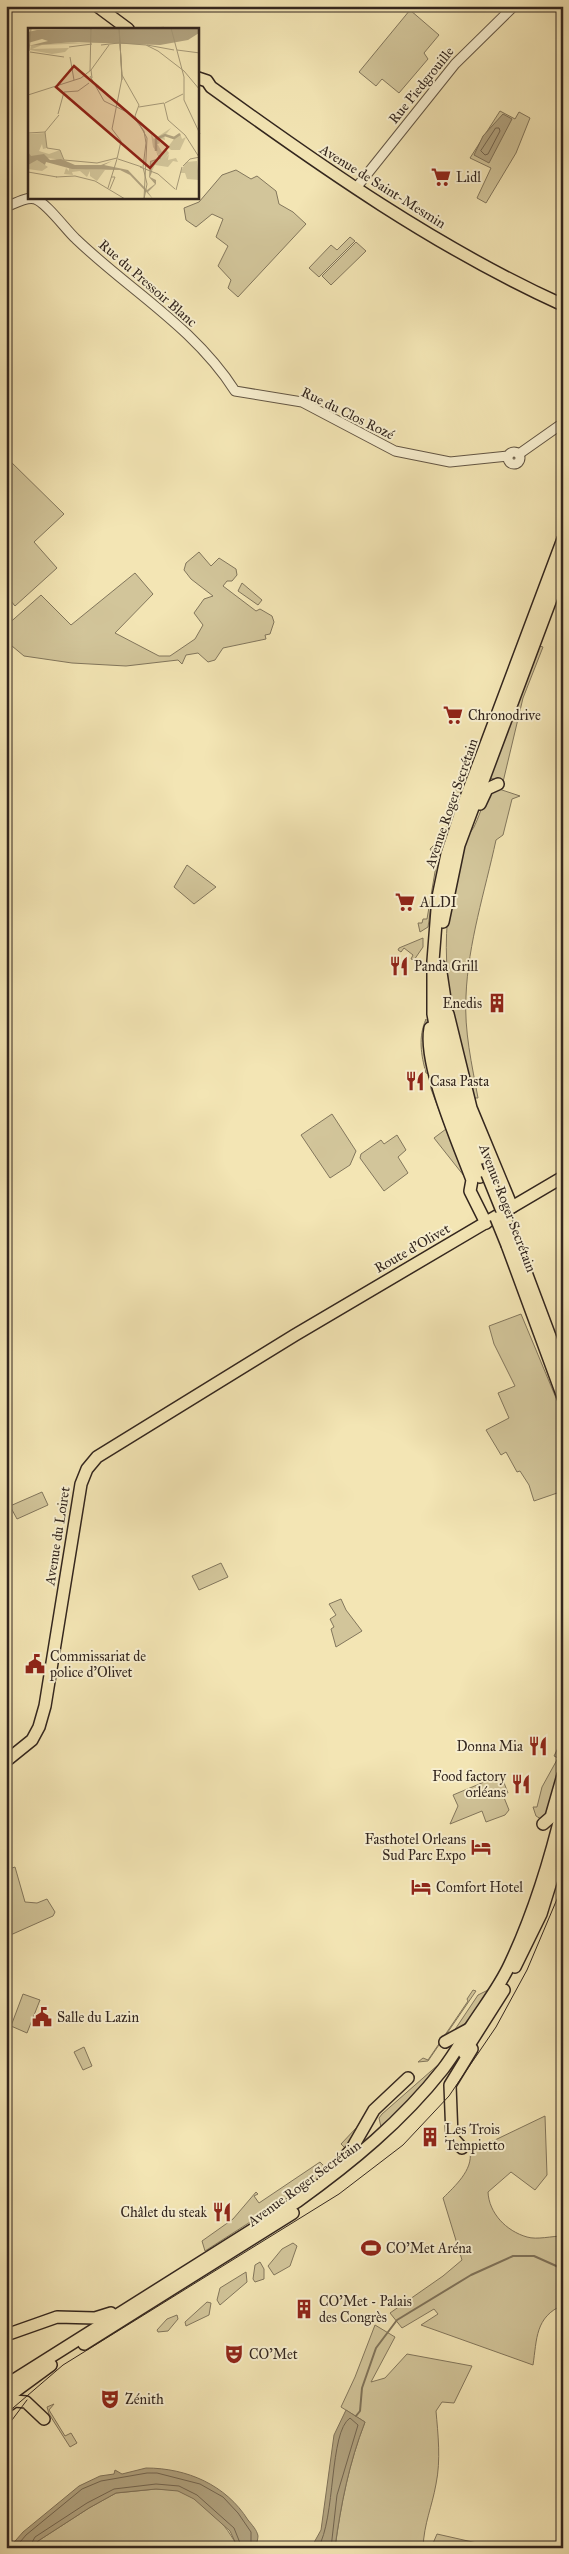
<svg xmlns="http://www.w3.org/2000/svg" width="569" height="2554" font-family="'IM FELL Great Primer',serif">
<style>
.green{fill:#d2c59a;stroke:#82765c}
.water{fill:#b2a481;stroke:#7f7259}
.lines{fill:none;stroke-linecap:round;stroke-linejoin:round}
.shore{stroke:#726550;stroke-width:1}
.stream{stroke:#7f7259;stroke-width:2}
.minor-casing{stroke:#635644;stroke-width:11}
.major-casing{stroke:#33261e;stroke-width:14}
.minor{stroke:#f7eece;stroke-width:9}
.major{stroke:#f3e5b4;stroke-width:11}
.tram{stroke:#33261e;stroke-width:1}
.major-bridge-casing{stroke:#33261e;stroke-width:14;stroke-linecap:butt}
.major-bridge{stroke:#f3e5b4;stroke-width:11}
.labels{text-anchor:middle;stroke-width:4;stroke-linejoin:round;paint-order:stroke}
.street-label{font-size:14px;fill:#33261e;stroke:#f7eece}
.poi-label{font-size:14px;fill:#33261e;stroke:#f7eece;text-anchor:start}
.inset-river{fill:none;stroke:#b2a481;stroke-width:2.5}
.inset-road{fill:none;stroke:#a69978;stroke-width:1}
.view{fill:#8f2418;fill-opacity:0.15;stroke:#8f2418;stroke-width:2.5}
.inset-edge{fill:none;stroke:#33261e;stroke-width:2.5}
</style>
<rect width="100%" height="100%" fill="#f3e5b4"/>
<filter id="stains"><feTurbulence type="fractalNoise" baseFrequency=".004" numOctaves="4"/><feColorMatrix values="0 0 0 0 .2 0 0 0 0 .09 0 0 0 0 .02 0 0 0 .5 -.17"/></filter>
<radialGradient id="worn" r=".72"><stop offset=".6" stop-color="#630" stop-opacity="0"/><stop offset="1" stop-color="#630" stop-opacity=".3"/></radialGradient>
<g class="green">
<path d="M410,10l29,25 -15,18 4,6 -29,34 -17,-14 -6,7 -17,-14z"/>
<path d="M500,111l15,8 4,-7 11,6 -14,35 -30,50 -9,-5 14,-30 -21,-10z"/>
<path d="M236,170l15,9 6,-3 19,15 3,13 14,8 13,12 -68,73 -10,-9 3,-8 -13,-14 10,-20 -12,-9 7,-18 -11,-5 -16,13 -10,-7 -2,-12 15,-6 23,-27z"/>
<path d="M350,237l5,4 -36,36 -10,-9 22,-23 6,5z"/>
<path d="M356,242l10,9 -35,34 -9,-9z"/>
<path d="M6,449l1,9 57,56 -30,28 23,26 -42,38 -9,-11z"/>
<path d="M199,552l12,14 8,-8 17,11 1,6 -5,6h-5l-4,5 33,25 4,-2 12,7 2,6 -4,12 -5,1 1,4 -43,9 -8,12 -7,2 -10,-9 -12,2 -4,9 -4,-4 -52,6 -54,-3 -48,-7 -18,-15v-15l35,-31 30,30 64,-52 18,21 -38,39 44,23h11l25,-17 8,-14 -9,-12 10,-14 9,-3 -22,-17 -7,-9 2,-7z"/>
<path d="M242,583l20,17 -4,5 -20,-14z"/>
<path d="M540,646l3,1 -20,51 -20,84 -13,-4z"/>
<path d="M464,776l6,3 -37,113 -5,35 -8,5 -2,-9h4l1,-4h4l10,-59 -7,-11 14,-14 -3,-3c15,-13 8,-18 12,-33 2,-7 5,-14 6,-21z"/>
<path d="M496,788l24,8 -8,3 -9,36 -7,5c-11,51 -28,103 -30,156 -2,35 6,69 12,102h-5c-20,-77 -38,-142 -18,-222 2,-11 4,-24 8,-33 3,-6 8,-11 11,-16 8,-17 8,-26 22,-39z"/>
<path d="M187,865l29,22 -22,17 -20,-17z"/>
<path d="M423,938v9l-9,13 -3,-1 2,-4 -9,-7 -3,4 -3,-2 1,-2z"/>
<path d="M426,1019l1,25 41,137 -34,-43 12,-9 -15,-40 -2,-15 -3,-1c-5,-18 -8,-36 0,-54z"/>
<path d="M332,1114l24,37 -6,14 -20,13 -29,-43z"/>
<path d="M397,1135l9,15 -8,7 10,16 -24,18 -24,-33 1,-4 20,-14 3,4z"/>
<path d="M521,1314l40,96 2,11v70l-29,10 -5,-16 -9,-14 -3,1 -11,-20 -5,3 -15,-25 23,-12 -11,-25 17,-7 -21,-42 -5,-18z"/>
<path d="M42,1492l6,13 -31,14 -7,-13z"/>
<path d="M221,1563l7,14 -29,13 -7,-14z"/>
<path d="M341,1599l5,11 16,21 -26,16 -5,-18 3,-2 -4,-8 6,-4 -7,-11z"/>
<path d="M563,1730l-6,51 -7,33 -9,5 -5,-3 -3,-9h4l5,-20 16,-29 -4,-2 6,-12 -2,-9 4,1z"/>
<path d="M501,1775l7,18 -5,2 6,15 -4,5 -19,7 -4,-11 -32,13 8,-18 -5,-11z"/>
<path d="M15,1867l10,35 12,1 10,-4 8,13 -2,4 -47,21v-67z"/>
<path d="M490,1989l-27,40 -13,8 28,-42z"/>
<path d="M473,1990l3,1 -48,70 -10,1 5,-4 5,2 40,-59 -1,-2z"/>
<path d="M23,1994l17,6 -13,33 -16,-7z"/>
<path d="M84,2047l8,19 -9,4 -9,-18z"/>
<path d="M447,2057l-17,22 -49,48 -2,-9 3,-4z"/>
<path d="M368,2109l2,2 -21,40 -21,21 -123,79 -3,-10 31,-22 23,-27 2,2 -4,2 5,7 61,-41 5,5 20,-19 -4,-4 16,-17z"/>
<path d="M545,2116l2,59 -12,15 -24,-18 -23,20c1,21 18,39 39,45 10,3 25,-1 36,-1v69c-28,12 -26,34 -30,60l-112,-40 17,-11 -4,-5 -32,19 -12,-15 53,-37 19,-16 -19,-62c12,-12 30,-28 27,-46z"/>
<path d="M293,2243l4,3 -7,20 -16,9 -6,-9 14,-17z"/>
<path d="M260,2262l4,7v10l-9,3 -2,-3 2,-14z"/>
<path d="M246,2272l1,10 -27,23 -3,-5 3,-12z"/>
<path d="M207,2302l4,1 -2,12 -23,11 -1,-4z"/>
<path d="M177,2315l1,4 -10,12 -10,1 -1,-2 10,-11z"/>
<path d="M375,2325l20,12 -24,45 14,-4 22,-24 65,12 -18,37 -12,-1 -6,9c2,23 5,49 0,73 -4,23 -12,39 -13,64h-88c6,-44 14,-85 30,-126l-24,-15 14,-30z"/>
<path d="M54,2404l-5,6 16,26 6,-3 6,10 -7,4 -21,-33 -2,-7z"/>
<path d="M156,2489c7,1 17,0 24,2 24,9 47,34 58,57h-205l5,-7 51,-33 27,-15z"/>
<path d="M437,2534l62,14h-68z"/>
</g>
<g class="water">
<path d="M503,114l9,5 -23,44 -15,-8 9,-19z"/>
<path d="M346,2410l19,12c-16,41 -24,82 -30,125l-24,1 10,-18 13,-95z"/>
<path d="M146,2468c41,0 80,17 102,52 4,5 9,10 10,16 0,4 -2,8 -2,12h-18l-8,-17 -36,-32 -16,-8 -22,-2 -40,4 -27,15 -51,33 -5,7h-24l14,-16 56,-46 21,-10 14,-2 1,-4 7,4z"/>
</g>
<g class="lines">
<g class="shore">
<path d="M496,128h3l1,3 -12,23 -3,1 -4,-4z"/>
<path d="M15,2548l11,-13 56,-46 19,-8 46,-8h10l43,11 23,13 15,16 13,19v16"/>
<path d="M29,2548l6,-11 52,-34 27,-14 42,-5 23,2 18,9 37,33 8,20"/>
<path d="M318,2548c18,-30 11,-116 32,-130l8,7 -21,70 -6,53"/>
</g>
<path class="stream" d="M356,2416l4,-5 2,-23 14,-40 21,-28 74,-45 42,-19h21l29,13"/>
<defs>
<g id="minor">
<path d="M356,188l99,-124 59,-58"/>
<path d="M6,207c8,-3 21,-11 29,-8 12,4 31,31 41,40 53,51 118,88 159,152l67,11 93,49 55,11 58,-6"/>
<circle cx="514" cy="458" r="6"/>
<path d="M519,454l44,-31"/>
</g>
<g id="major">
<path d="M97,6l31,23"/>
<path d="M198,78l9,3 4,6c112,81 226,161 352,218"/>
<path d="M480,804l7,-15 11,-5"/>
<path d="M443,922l16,-77 104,-278"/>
<path d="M440,966l5,33"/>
<path d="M440,990c2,59 21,114 41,168"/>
<path d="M448,1014l23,94 41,99"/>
<path d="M430,1028c-7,36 29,117 42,152l-2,11 16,32"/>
<path d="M480,1177l-35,-97 -12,-66v-53l5,-64 9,-43 18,-54 98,-261"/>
<path d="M515,1243l48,128"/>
<path d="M507,1245l56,152"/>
<path d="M6,1761l26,-21 7,-13 6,-21 36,-222 6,-15 10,-12 198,-122 268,-158"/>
<path d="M543,1824l8,-7 12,-42"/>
<path d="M515,1967l26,-53 22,-71"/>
<path d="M445,2042l24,-13"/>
<path d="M464,2053l40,-63"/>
<path d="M462,2148l-10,-11 -2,-52 22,-36"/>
<path d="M337,2165l14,-15 23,-40 34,-32"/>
<path d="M6,2335l51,-18 38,1 16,-5"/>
<path d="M84,2344l209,-131"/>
<path d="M6,2385l292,-184c53,-38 104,-80 145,-132 11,-14 19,-29 29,-44 13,-20 28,-39 38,-61 24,-51 40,-103 53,-158"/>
<path d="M6,2398l45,-33"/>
<path d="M6,2407l9,-6 11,1 18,17"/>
</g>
</defs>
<use href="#minor" class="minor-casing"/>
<use href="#major" class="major-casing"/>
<use href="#minor" class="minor"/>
<use href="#major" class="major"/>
<g class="tram">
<path d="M6,2414l57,-49 276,-171 64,-49 46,-49 47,-69 31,-57 36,-85"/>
<path d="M6,2428l21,-28"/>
</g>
<defs>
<g id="major-bridge">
<path d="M487,1174l28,69"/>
<path d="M496,1218l11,27"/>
</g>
</defs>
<use href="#major-bridge" class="major-bridge-casing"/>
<use href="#major-bridge" class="major-bridge"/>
</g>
<defs>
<symbol id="supermarket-bare" viewBox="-9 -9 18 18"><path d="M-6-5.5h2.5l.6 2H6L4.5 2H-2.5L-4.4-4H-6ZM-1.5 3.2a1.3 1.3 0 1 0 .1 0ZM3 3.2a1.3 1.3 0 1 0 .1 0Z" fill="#8f2418" stroke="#f7eece" stroke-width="2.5" paint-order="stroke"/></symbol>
<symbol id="restaurant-bare" viewBox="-9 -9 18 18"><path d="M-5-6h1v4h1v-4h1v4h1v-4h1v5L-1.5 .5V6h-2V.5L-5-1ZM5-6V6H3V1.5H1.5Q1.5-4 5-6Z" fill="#8f2418" stroke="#f7eece" stroke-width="2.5" paint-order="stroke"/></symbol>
<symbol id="building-bare" viewBox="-9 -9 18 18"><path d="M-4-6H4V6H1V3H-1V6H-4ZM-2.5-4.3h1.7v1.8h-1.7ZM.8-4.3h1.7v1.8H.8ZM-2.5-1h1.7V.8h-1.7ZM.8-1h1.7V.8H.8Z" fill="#8f2418" stroke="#f7eece" stroke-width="2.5" paint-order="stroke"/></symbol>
<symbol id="civic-bare" viewBox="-9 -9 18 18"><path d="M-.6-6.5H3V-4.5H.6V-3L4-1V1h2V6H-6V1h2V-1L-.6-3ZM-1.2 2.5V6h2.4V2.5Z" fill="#8f2418" stroke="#f7eece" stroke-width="2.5" paint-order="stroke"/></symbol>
<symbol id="hotel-bare" viewBox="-9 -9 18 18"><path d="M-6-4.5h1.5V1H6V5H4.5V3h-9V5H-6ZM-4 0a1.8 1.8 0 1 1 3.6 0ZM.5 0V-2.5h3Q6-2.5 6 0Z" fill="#8f2418" stroke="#f7eece" stroke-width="2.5" paint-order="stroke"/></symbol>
<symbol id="stadium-bare" viewBox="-9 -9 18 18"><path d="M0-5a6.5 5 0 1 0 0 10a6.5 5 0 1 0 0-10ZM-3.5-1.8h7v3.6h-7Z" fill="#8f2418" stroke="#f7eece" stroke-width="2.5" paint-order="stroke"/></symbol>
<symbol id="theatre-bare" viewBox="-9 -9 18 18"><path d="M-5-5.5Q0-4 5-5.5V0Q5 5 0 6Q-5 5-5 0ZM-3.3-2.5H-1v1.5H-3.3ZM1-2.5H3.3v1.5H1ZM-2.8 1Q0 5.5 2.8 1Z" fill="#8f2418" stroke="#f7eece" stroke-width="2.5" paint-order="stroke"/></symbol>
</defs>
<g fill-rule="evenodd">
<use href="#supermarket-bare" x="427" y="163" width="28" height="28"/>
<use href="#supermarket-bare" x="439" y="701" width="28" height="28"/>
<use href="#supermarket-bare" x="391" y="888" width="28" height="28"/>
<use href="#restaurant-bare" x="385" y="952" width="28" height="28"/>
<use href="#building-bare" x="483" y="989" width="28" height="28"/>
<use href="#restaurant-bare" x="401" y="1067" width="28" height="28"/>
<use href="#civic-bare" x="21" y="1650" width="28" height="28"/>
<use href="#restaurant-bare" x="524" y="1732" width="28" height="28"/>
<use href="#restaurant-bare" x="507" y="1770" width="28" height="28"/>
<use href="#hotel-bare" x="467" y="1833" width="28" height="28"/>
<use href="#hotel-bare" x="407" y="1873" width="28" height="28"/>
<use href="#civic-bare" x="28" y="2003" width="28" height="28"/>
<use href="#building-bare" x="416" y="2123" width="28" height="28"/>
<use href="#restaurant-bare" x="208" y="2198" width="28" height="28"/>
<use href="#stadium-bare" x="357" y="2234" width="28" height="28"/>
<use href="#building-bare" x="290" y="2295" width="28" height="28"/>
<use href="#theatre-bare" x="220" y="2340" width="28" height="28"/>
<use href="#theatre-bare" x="96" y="2385" width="28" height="28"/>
</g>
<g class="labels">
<g class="street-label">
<text transform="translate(421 85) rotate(-51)" y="5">Rue Piedgrouille</text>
<text transform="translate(383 186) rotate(32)" y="5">Avenue de Saint-Mesmin</text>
<text transform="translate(148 283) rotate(41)" y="5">Rue du Pressoir Blanc</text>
<text transform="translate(348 413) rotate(26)" y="5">Rue du Clos Rozé</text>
<text transform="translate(451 803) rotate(-71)" y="5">Avenue Roger Secrétain</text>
<text transform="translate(508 1208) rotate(69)" y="5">Avenue Roger Secrétain</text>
<text transform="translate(412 1248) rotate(-30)" y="5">Route d'Olivet</text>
<text transform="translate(57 1536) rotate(-81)" y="5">Avenue du Loiret</text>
<text transform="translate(304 2183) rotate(-36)" y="5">Avenue Roger Secrétain</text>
</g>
<g class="poi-label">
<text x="456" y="182">Lidl</text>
<text x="468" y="720">Chronodrive</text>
<text x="420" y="907">ALDI</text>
<text x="414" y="971">Panda Grill</text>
<text x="482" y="1008" text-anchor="end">Enedis</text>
<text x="430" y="1086">Casa Pasta</text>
<text x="50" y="1661">Commissariat de<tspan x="50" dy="16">police d'Olivet</tspan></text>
<text x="523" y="1751" text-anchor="end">Donna Mia</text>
<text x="506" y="1781" text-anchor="end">Food factory<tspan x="506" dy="16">orléans</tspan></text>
<text x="466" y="1844" text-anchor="end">Fasthotel Orleans<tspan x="466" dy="16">Sud Parc Expo</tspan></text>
<text x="436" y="1892">Comfort Hotel</text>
<text x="57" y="2022">Salle du Lazin</text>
<text x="445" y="2134">Les Trois<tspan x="445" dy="16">Tempietto</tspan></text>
<text x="207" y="2217" text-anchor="end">Châlet du steak</text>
<text x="386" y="2253">CO'Met Aréna</text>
<text x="319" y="2306">CO'Met - Palais<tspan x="319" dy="16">des Congrès</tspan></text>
<text x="249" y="2359">CO'Met</text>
<text x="125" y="2404">Zénith</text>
</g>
</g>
<g transform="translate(28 28)">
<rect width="171" height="171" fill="#f3e5b4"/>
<path d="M45,14l6,1 39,-1 -76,3 -10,4 37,-1 -4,4 -13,2 -22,-4 1,-4 7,-1zM143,100l-4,5 -2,2 9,3 6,-5 2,6 4,-2 -6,13h-9l-3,-3 6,-8 -10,-4 1,5 -7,-2 2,5 -6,3 4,-1 4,7 4,-3 3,4 -4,6 4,-5 -1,6 8,-2 2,4 -5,-1 -5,6 -13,-2 -3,6 -1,-9 9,-2v-4l-7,-9 -2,-13 3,5zM17,105l2,15 -4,1 -1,-5 -3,7 10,3 11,-4 5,14 -10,-5 -24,-3 17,11 -6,4 -14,-2v-35zM169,133l2,19 -12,-1 -2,-6h-5l6,-11zM38,140l3,3v-3l36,2 -8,11 -7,-5v-5l-3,6 -7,-6 -8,1 1,3 -9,-1z" fill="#d2c59a"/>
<path d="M171,0v5l-11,7 -28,5 -87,-3 -45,4 20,-5 -6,-2 -14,4v-11l9,-2zM128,123l5,8 -10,3 1,10 -2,5 6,3v4l-8,8 5,7 -23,-24 -10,-5 -48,-1 -26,-7 -1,3 -8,-5 -9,5v-13l3,4 13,-2 6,6 11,-1 14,6h26l11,-4 -8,4 24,5 19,20 8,-6 -6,-7 1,-16 9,-3z" fill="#b2a481"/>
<path class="inset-river" d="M110,2l26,-2M128,123v-12l9,-4 9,3 6,-4"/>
<path class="inset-road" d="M1,0h66M91,0l1,15M91,0l3,47 17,30 -4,11 12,22 -3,61M143,0l13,49v23l16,34M92,15l26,2 12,6 26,20 16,19M73,17l18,-2M119,17l27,5M41,19l23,-3M149,22l23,3M1,23l2,-23M2,24l34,5M42,29l4,23M63,42l18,-25M62,43l1,-43M62,48l14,25 27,13 13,17 2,12 -3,24 4,17 -3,15M0,67l53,-17 10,-8 1,8M136,75l4,17 17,15 14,22M137,75l18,-9M111,79l25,-4M30,86l6,-22 14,-1 11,-8M17,104l2,16 13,2 4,10 33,3 20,-5M0,105l17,-1 14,-17M89,131l4,-18 -9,-12 10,-51 -2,-35 2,37M90,131l24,8M155,138l7,-7 10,-2M112,139l18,7 17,15M0,144l29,5M28,149l19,-1 20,5 30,18M80,160l9,-29M82,161l5,-12h-4M148,162l6,-23"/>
<path class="view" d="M46,38l94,81 -18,21 -94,-81z"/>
<rect width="171" height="171" class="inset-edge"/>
</g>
<rect width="569" height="2554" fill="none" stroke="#f3e5b4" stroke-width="25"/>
<rect x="8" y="8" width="554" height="2539" fill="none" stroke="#33261e" stroke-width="2.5"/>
<rect x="12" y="12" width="544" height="2529" fill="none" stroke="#33261e"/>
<rect width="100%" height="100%" filter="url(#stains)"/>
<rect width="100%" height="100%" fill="url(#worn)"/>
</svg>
